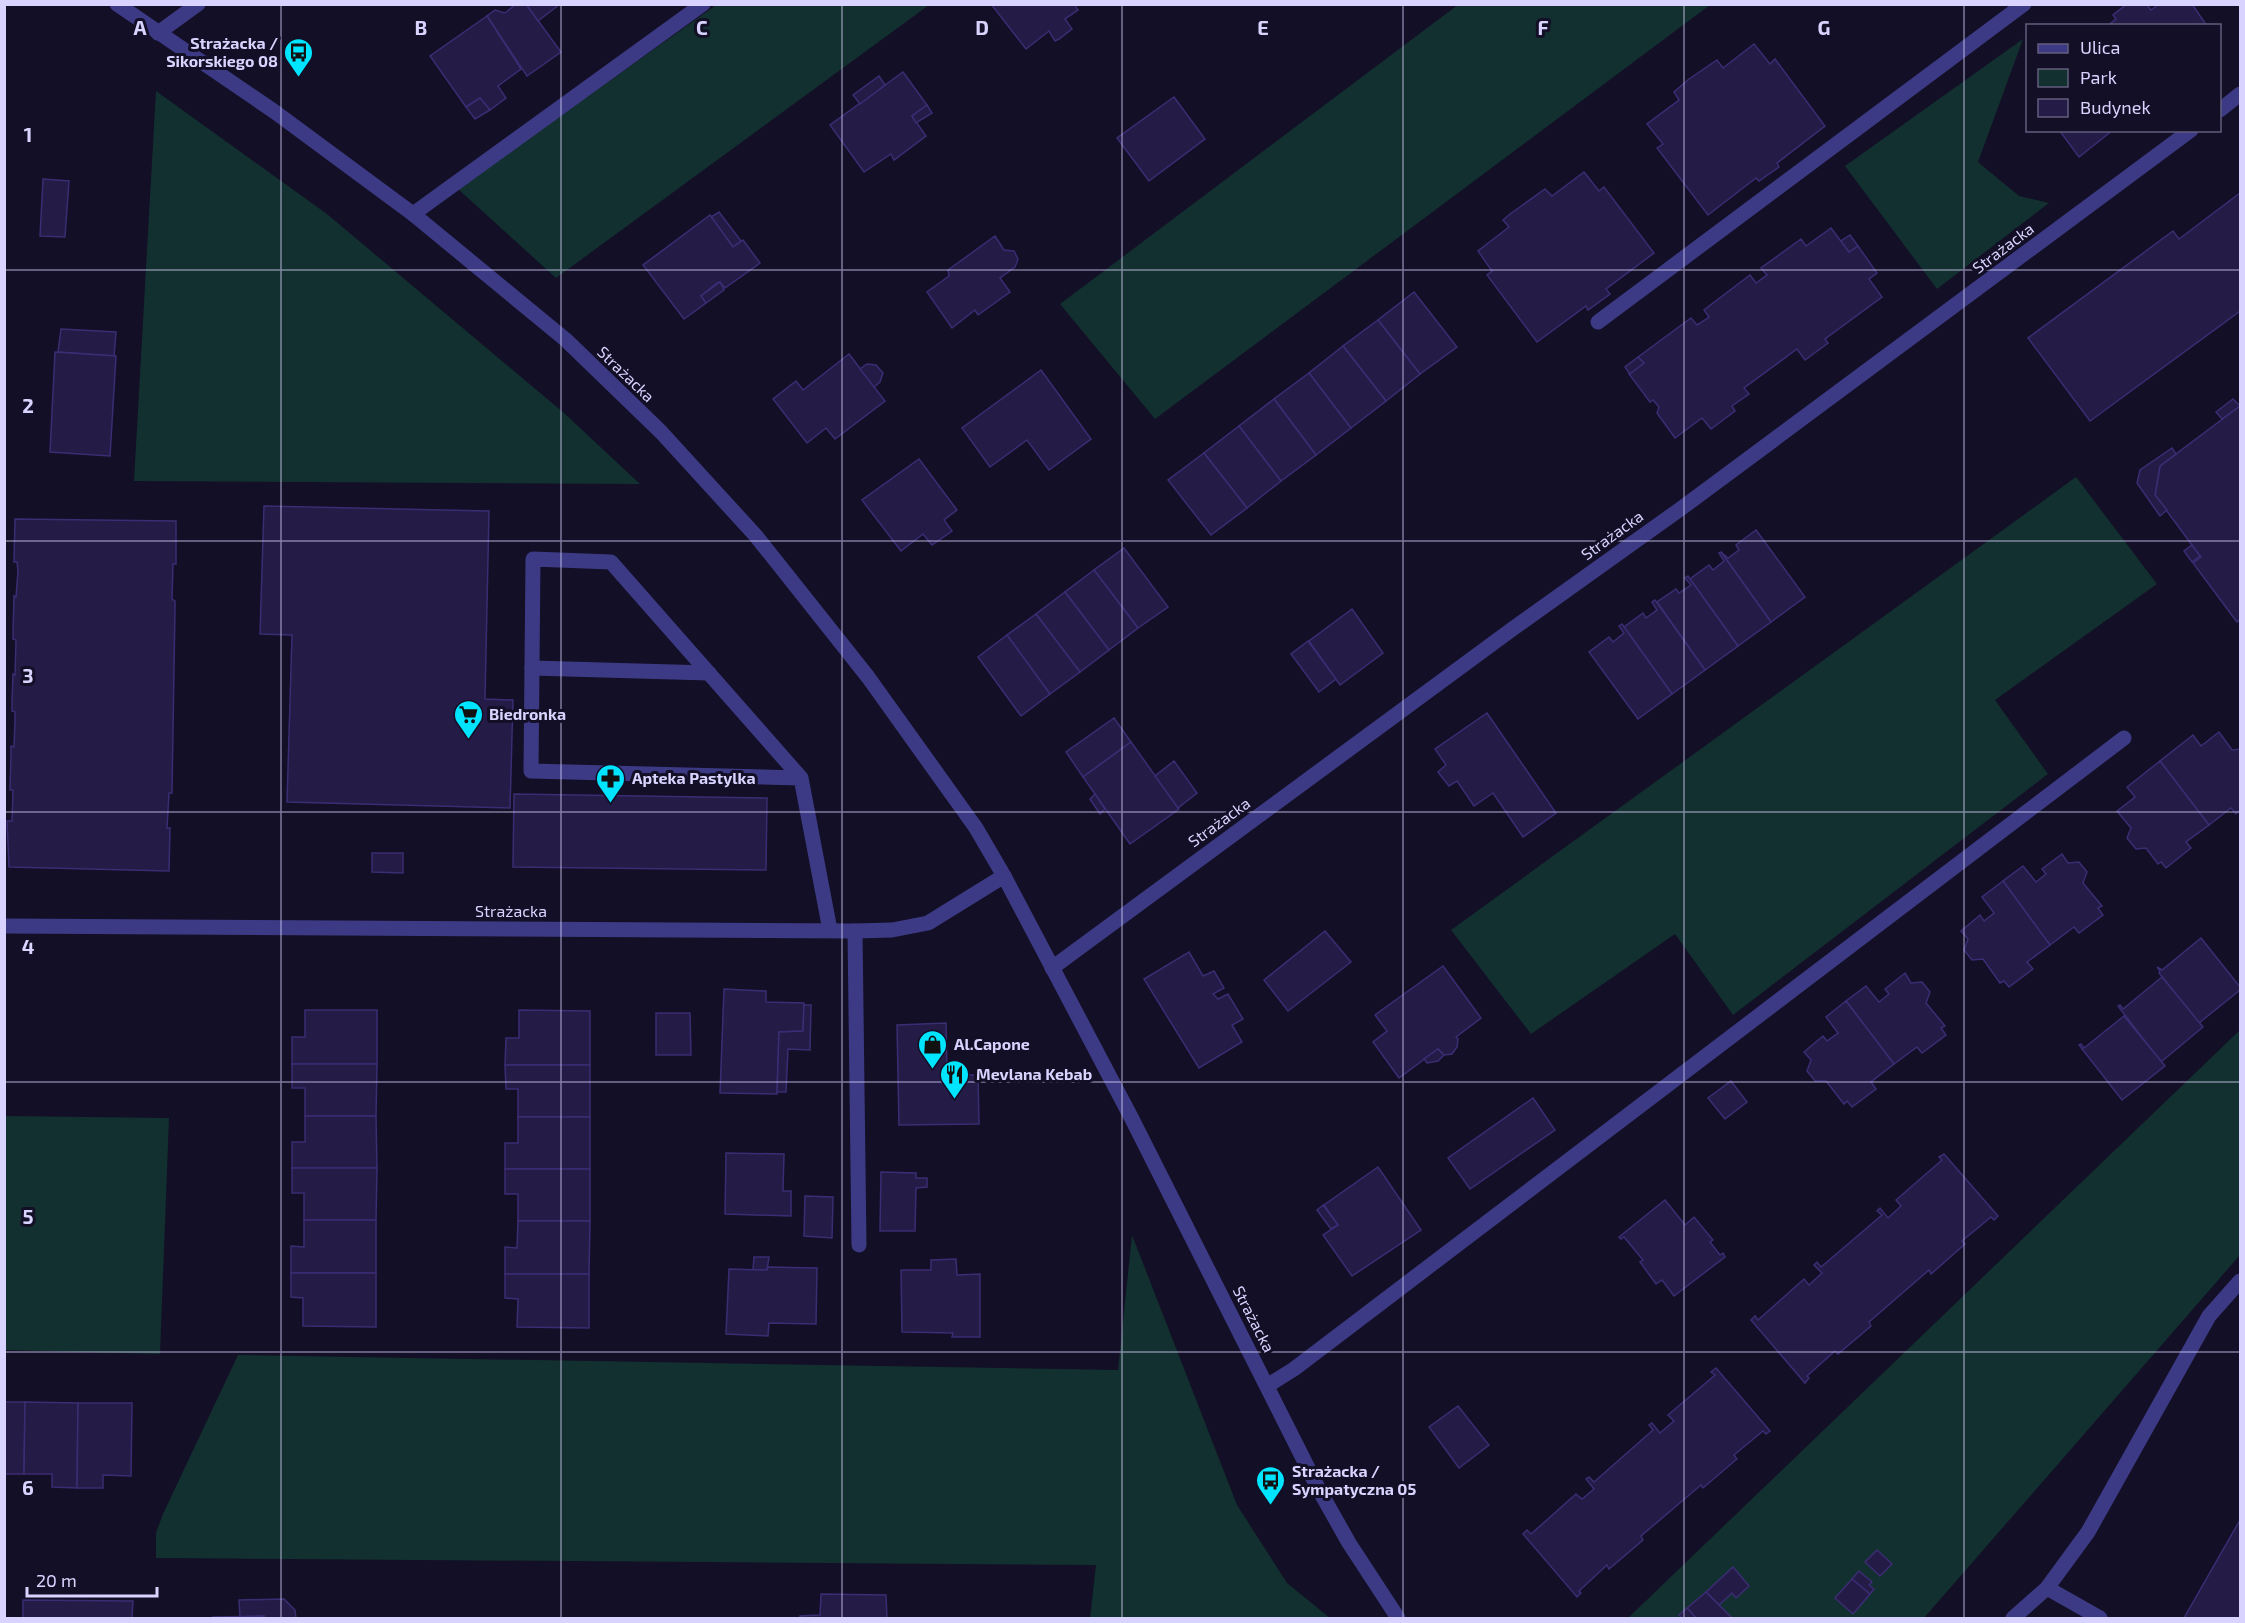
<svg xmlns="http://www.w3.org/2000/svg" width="2245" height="1623" font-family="'Exo 2',sans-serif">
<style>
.green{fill:#12302f}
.building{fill:#241b47;stroke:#3b2d73;stroke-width:1.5}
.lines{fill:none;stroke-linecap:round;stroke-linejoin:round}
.minor{stroke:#3d3a85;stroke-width:15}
.grid{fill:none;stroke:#d9d4ff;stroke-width:1.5;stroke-opacity:0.55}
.labels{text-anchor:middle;stroke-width:6;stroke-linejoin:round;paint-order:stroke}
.poi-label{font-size:16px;font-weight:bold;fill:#d9d4ff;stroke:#130f26;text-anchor:start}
.street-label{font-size:16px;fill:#d9d4ff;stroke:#130f26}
.grid-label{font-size:20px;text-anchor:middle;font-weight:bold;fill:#d9d4ff;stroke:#130f26;stroke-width:6;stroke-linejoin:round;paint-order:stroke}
</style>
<rect width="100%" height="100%" fill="#130f26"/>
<g class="green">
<path d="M1459,4l251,1 -555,414 -95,-115z"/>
<path d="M716,5h213l-373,273 -98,-89z"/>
<path d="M2023,39l-45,123 41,34 30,7 -112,86 -92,-123z"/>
<path d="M156,91l171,123 237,199 76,71 -506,-3z"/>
<path d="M2076,477l81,107 -162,116 53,74 -315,241 -58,-81 -144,100 -80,-104z"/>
<path d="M2240,1030v225l-316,363h-296z"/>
<path d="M5,1116l164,2 -9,236 -155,-4z"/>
<path d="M1132,1235l105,270 50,78 43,35h-240l6,-53 -940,-7v-25l7,-19 75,-159 880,15z"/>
</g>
<g class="building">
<path d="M516,4h10l35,48 -34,24 -40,-60 8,-6 10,3z"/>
<path d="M526,4h34l-22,17z"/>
<path d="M991,4h83l4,6 -13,9 7,10 -13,10 -4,2 -6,-10 -23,18z"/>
<path d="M2127,4h19l5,6 8,-6h33l15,22h-100l9,-7 -3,-4z"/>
<path d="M487,16l34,53 -23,17 8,12 -16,12 -10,-12 -14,9 -36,-51z"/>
<path d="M1754,44l16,20 5,-5 50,67 -48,37 2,4 -20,14 -3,-3 -48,37 -51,-67 6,-4 -16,-20 32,-24 -5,-8 15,-13 28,-19 6,8z"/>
<path d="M903,72l24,33 -15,11 14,20 -32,24 -3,-6 -27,18 -34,-47z"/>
<path d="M879,76l6,9 -25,19 -7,-9z"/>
<path d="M1174,97l31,42 -56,42 -32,-43z"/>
<path d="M480,98l10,12 -15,9 -9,-12z"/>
<path d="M927,105l5,8 -16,10 -4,-7z"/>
<path d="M2059,130h54l-34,27z"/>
<path d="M1584,172l15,19 5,-4 50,66 -48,36 4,5 -22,16 -2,-4 -49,36 -50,-67 5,-4 -14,-20 31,-24 -6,-7 7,-6 35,-25 7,7z"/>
<path d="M43,179l26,2 -4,56 -25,-1z"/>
<path d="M2240,193v118l-150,110 -62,-83 145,-107 6,8z"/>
<path d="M719,212l22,29 -8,6 -22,-30z"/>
<path d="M710,215l23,32 10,-7 17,23 -35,25 -5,-6 -3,1 -16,13 5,7 -22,16 -41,-54z"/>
<path d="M1831,228l18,24 9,-6 19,27 -8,6 13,18 -57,42 3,4 -23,17 -8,-11 -53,39 5,6 -17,12 3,5 -24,18 -9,-11 -27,20 -18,-25 2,-6 -6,-7 -3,2 -21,-28 15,-11 -6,-6 53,-39 6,7 11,-7 1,-1 -5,-7 46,-35 6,8 11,-8 -6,-7 40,-29 5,7z"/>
<path d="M1850,235l8,11 -9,6 -8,-11z"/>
<path d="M995,236l9,14 10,1 4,8 -3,8 -15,11 10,14 -32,23 -3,-5 -23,18 -25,-36 22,-16 -1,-6z"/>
<path d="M720,282l4,8 -18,13 -5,-7z"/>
<path d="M1414,292l43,55 -37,27 -42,-54z"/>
<path d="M1378,320l42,54 -34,27 -43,-55z"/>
<path d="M61,329l55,3 -2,24 -56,-4z"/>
<path d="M1343,346l43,55 -35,27 -42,-55z"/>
<path d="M55,352l61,4 -6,100 -60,-4z"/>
<path d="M849,354l36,47 -50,38 -9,-11 -19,15 -34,-44 23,-18 7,9z"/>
<path d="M1638,357l6,6 -14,11 -5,-7z"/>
<path d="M867,364l9,1 7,8 -3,9 -6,5 -14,-18z"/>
<path d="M1041,370l50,69 -42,31 -22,-30 -37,27 -28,-39z"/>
<path d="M1309,373l42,55 -35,27 -42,-56z"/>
<path d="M1274,399l42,56 -35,26 -42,-55z"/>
<path d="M2233,399l7,7 -18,13 -6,-7z"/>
<path d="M2240,406v213l-3,3 -44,-59 8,-6 -1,-1 -45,-61 5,-29z"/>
<path d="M1239,426l42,55 -34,27 -43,-55z"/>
<path d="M2172,448l4,6 -16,12 -5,29 12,15 -7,6 -23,-33 3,-13z"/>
<path d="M1204,453l43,55 -36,27 -43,-55z"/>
<path d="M919,459l38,51 -13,10 8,11 -20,14 -9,-11 -22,17 -39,-51z"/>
<path d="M264,506l225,5 -4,188 28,1 -3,108 -223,-6 5,-167 -32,-1z"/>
<path d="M15,519l161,2v43h-3l-1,35 3,2v6l-3,186h-3l-2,35h3l-1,43 -160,-4 -2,-46h5l1,-31h-3l1,-36v-8l3,1 1,-27v-8l-3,-1v-9l1,-28 2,1 1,-35 -3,-1v-6l1,-37 2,1 2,-26 -1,-9h-3z"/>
<path d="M1756,530l49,67 -34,25 -50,-70 7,6 11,-8 -3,-5z"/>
<path d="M2192,545l8,11 -8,6 -8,-11z"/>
<path d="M1124,548l44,59 -30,21 -44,-58z"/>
<path d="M1721,552l50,70 -33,24 -48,-67 19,-14 4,5 11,-9 -5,-8z"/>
<path d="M1094,570l44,58 -29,22 -44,-58z"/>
<path d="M1688,576l50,70 -33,24 -48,-68 19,-13 3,4 12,-8 -6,-7z"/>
<path d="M1065,592l44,58 -29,22 -44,-58z"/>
<path d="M1655,600l50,70 -33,24 -48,-67 19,-14 3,5 11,-8 -5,-8z"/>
<path d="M1352,609l31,44 -43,32 -31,-44z"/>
<path d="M1036,614l44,58 -30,22 -43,-59z"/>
<path d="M1622,624l50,70 -34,25 -49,-67 20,-15 4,5 11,-9 -5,-7z"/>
<path d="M1007,635l43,59 -29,22 -43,-59z"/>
<path d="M1308,641l28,38 -17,13 -28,-38z"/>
<path d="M1487,713l69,100 -33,24 -30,-44 -19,13 -17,-25 -8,5 -11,-14 8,-7 -11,-16z"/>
<path d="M1114,718l17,24 -48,35 -17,-25z"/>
<path d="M2219,732l13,18 8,-1v61l-4,4 -5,-6 -22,17 -49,-64 33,-26 8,11z"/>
<path d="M1131,742l48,67 -49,35 -47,-67z"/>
<path d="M1174,761l23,32 -19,15 -23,-32z"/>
<path d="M2160,761l49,64 -23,17 5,6 -25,20 -5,-6 -3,2 -12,-16 -10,1 -9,-11 4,-10 -14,-17 18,-14 -8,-10z"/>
<path d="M514,794l253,4 -1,72 -253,-3z"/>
<path d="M1095,794l10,15 -5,5 -10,-15z"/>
<path d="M372,853h31v20l-31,-1z"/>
<path d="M2062,854l6,9 11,-1 8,10 -4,11 19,23 -4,2 5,7 -24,18 -5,-6 -24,18 -47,-64 20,-15 13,16 10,-8 -4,-5z"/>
<path d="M2003,881l47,64 -23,17 6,7 -24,18 -5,-6 -4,2 -17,-24 -11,1 -8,-10 4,-11 -7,-8 19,-16 4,6 10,-8 -12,-16z"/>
<path d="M1325,931l26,31 -63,49 -24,-31z"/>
<path d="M2201,938l39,49v3l-41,33 -40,-50 1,-2 -3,-4 5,3z"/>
<path d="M1189,952l14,24 11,-5 10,17 -11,6 5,5 10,-5 15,25 -11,6 10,17 -43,26 -55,-89z"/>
<path d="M1443,966l38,52 -25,19 2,2 -1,8 -5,7 -8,1 -6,-6 -39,29 -26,-36 14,-11 -12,-16z"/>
<path d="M1905,973l6,10 11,-1 8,10 -4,11 19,23 -4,2 5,7 -24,18 -5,-6 -23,17 -48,-63 20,-15 13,16 10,-8 -4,-5z"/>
<path d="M2162,977l41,50 -42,35 -43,-56 2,-1 3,4z"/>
<path d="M724,989l42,2v11l38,1 -1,28 -24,1 -2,62 -57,-1z"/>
<path d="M1846,1001l48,63 -23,18 5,7 -24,18 -5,-6 -3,3 -18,-23h-11l-3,-4 -5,-6 4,-11 -7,-8 19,-16 4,5 11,-8 -12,-16z"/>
<path d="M804,1005h7l-1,45 -22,-1 -2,43h-9l2,-60 24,-1z"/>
<path d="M305,1010h72v54h-85v-27h13z"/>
<path d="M519,1010l71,1v54h-85l1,-27h13z"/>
<path d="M656,1013h34l1,42h-35z"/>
<path d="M2124,1016l41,50 -43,34 -43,-55 2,-1 3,4z"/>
<path d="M946,1023l1,52h31l1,49 -80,1 -2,-100z"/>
<path d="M1438,1049l6,6 -6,6 -11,2 -3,-4z"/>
<path d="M292,1064h85l-1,52h-71v-28h-13z"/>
<path d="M505,1065h85v52h-72v-28h-12z"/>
<path d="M1731,1081l16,21 -22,17 -17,-21z"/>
<path d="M1533,1098l22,32 -85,59 -22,-31z"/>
<path d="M305,1116h71l1,52h-85v-26h13z"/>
<path d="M518,1117h72v52h-85v-26h13z"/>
<path d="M726,1153l58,1 -1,37h8v25l-66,-2z"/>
<path d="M1944,1154l54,62 -4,4 -3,-3 -29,24 3,3 -34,30 -2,-4 -60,52 2,4 -33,28 -3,-3 -28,25 2,2 -4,5 -54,-63 4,-4 3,4 46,-41 5,6 13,-12 -8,-8 3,-3 4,5 61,-52 -5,-4 3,-3 8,10 13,-12 -5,-6 46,-40 -3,-3z"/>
<path d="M1378,1167l43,63 -69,46 -29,-41 15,-10 -14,-20z"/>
<path d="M292,1168h85l-1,52h-72v-27h-12z"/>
<path d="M505,1169h85v52h-72v-27h-13z"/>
<path d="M881,1172l35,1v5h11v9l-11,1 -1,43h-35z"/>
<path d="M805,1196l28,1 -1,41 -28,-2z"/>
<path d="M1665,1200l20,25 9,-8 19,23 -3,2 10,13 3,-2 2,4 -51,39 -12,-16 -6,4 -16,-22 3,-2 -19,-23 -3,2 -2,-2z"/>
<path d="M1323,1205l15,20 -7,4 -14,-19z"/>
<path d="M304,1220h72v53h-85v-27l13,1z"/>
<path d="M518,1221h72l-1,53h-84v-27l12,1z"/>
<path d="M754,1257h15l-2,13h-14z"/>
<path d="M956,1259l1,16 23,-1v63h-28l1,-4 -51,-1 -1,-62h30v-10z"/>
<path d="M768,1267l49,1 -1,56 -47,-1 -1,13 -42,-2 3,-65 38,1z"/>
<path d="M291,1273h85v54l-73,-1v-28l-12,-1z"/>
<path d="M505,1274h84v54l-72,-1 1,-28 -13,-1z"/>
<path d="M1716,1368l54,63 -4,3 -3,-3 -29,24 3,4 -34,29 -2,-3 -60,51 2,4 -34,29 -2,-4 -28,26 2,2 -4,4 -54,-63 4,-4 4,4 45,-40 6,5 12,-10 -8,-10 3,-2 5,5 59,-52 -4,-5 3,-2 8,10 14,-12 -6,-6 47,-40 -4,-3z"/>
<path d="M4,1402h21l-1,72h-20z"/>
<path d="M25,1402l53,1 -1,85 -25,-1v-13h-28z"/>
<path d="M78,1403h54l-1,73 -28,-1v13h-26z"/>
<path d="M1458,1406l31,39 -30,23 -30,-41z"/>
<path d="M2240,1520v98h-56z"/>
<path d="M1877,1550l15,14 -12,12 -15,-14z"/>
<path d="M1733,1567l16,19 -13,12 -4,-5 -13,12 -13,-13z"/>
<path d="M1859,1571l13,11 -3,3 5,4 -4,5 -18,-15z"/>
<path d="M1852,1579l18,15 -17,20 -18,-16z"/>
<path d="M1706,1592l26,26h-36l-9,-10z"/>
<path d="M821,1594l65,1 1,23h-87v-2l20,-1z"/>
<path d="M284,1599l11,11 1,8h-32v-2l-24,1 -1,-17z"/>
<path d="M23,1600l110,1 -1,17h-109z"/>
<path d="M1687,1608l9,10h-14l-3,-3z"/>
<path d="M264,1616v2h-51v-1z"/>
</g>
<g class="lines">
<g class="minor">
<path d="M117,4l158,108 138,102 153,126 95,92 95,104 112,141 108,151 28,48 127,241 187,371 31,55 49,75"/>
<path d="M158,33l40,-29"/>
<path d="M2220,110l20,-16"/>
<path d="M413,214l290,-210"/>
<path d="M1598,322l426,-318"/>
<path d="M532,668l177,5"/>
<path d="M801,778l-270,-7 2,-212 78,3 190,216 29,152"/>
<path d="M4,926l851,5 37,-1 36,-7 76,-47"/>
<path d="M855,931l4,314"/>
<path d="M1052,968l459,-338 168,-120 512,-380"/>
<path d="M1267,1386l27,-17 830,-631"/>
<path d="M2047,1588l53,30"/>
<path d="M2013,1618l34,-30 41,-56 121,-216 31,-35"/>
</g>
</g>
<path class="grid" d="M281,4v1614M561,4v1614M842,4v1614M1122,4v1614M1403,4v1614M1684,4v1614M1964,4v1614M4,270h2236M4,541h2236M4,812h2236M4,1082h2236M4,1352h2236"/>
<defs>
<symbol id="bus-pin" viewBox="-11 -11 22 30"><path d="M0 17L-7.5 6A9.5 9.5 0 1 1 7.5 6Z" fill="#00e5ff" stroke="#130f26"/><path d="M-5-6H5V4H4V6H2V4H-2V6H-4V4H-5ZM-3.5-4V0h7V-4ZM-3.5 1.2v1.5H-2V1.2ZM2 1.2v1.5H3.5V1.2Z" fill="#111"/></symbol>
<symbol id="supermarket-pin" viewBox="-11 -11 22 30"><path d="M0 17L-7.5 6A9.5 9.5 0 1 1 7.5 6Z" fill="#00e5ff" stroke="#130f26"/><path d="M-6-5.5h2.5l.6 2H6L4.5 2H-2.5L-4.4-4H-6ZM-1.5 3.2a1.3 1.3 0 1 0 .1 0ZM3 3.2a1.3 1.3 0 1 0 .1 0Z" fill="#111"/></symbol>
<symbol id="pharmacy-pin" viewBox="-11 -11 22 30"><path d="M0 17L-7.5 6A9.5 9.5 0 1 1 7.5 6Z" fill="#00e5ff" stroke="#130f26"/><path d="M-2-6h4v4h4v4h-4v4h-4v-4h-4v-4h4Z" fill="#111"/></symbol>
<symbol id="shop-pin" viewBox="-11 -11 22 30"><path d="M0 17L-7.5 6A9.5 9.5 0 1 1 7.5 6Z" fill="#00e5ff" stroke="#130f26"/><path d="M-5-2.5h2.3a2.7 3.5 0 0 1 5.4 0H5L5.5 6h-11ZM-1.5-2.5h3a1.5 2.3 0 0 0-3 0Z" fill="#111"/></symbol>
<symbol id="restaurant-pin" viewBox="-11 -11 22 30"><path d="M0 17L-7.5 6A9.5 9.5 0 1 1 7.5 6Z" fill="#00e5ff" stroke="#130f26"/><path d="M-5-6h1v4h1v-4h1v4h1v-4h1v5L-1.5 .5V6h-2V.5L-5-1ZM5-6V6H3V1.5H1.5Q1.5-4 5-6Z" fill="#111"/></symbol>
</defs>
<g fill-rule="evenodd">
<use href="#bus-pin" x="282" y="36" width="33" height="45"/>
<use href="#supermarket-pin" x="452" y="698" width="33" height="45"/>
<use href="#pharmacy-pin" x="594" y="762" width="33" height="45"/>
<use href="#shop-pin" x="916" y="1028" width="33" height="45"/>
<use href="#restaurant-pin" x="938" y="1058" width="33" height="45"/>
<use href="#bus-pin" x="1254" y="1464" width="33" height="45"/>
</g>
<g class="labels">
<g class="poi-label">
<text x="278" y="49" text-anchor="end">Strażacka /<tspan x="278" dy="18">Sikorskiego 08</tspan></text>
<text x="489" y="720">Biedronka</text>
<text x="632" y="784">Apteka Pastylka</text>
<text x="954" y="1050">Al.Capone</text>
<text x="976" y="1080">Mevlana Kebab</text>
<text x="1292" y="1477">Strażacka /<tspan x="1292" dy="18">Sympatyczna 05</tspan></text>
</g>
<g class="street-label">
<text transform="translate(2003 248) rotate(-37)" y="6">Strażacka</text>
<text transform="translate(626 374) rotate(44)" y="6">Strażacka</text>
<text transform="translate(1612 535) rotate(-36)" y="6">Strażacka</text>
<text transform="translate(1219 822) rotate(-36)" y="6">Strażacka</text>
<text x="511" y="917">Strażacka</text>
<text transform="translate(1254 1319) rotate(63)" y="6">Strażacka</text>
</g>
</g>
<g class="grid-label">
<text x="140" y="35">A</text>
<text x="421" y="35">B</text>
<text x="702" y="35">C</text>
<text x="982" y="35">D</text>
<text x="1263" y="35">E</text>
<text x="1543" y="35">F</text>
<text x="1824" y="35">G</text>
<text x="28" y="142">1</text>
<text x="28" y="413">2</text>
<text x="28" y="683">3</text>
<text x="28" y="954">4</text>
<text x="28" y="1224">5</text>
<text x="28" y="1495">6</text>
</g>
<rect width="2245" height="1623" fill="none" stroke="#d9d4ff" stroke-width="12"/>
<rect x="2026" y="24" width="195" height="108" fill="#130f26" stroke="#625e7d" stroke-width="1.5"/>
<rect x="2038" y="44" width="30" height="9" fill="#3d3a85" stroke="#625e7d" stroke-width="1.5"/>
<text x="2080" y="54" font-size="18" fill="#d9d4ff">Ulica</text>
<rect x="2038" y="69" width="30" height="18" fill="#12302f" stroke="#625e7d" stroke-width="1.5"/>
<text x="2080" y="84" font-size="18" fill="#d9d4ff">Park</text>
<rect x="2038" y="99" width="30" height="18" fill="#241b47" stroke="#625e7d" stroke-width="1.5"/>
<text x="2080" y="114" font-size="18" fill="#d9d4ff">Budynek</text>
<path d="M27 1587v9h130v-9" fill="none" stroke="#d9d4ff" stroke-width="3"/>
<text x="36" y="1587" font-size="18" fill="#d9d4ff" stroke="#130f26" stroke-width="4.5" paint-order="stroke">20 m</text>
</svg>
